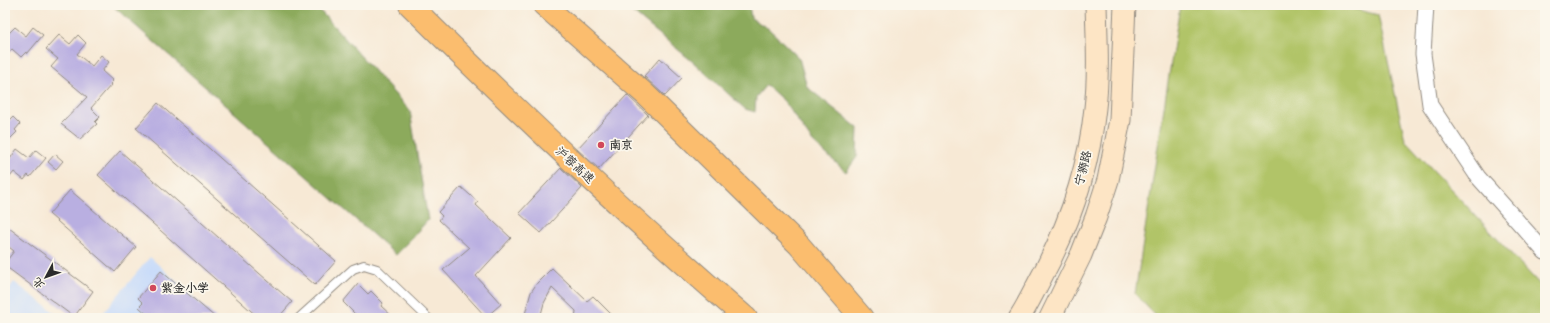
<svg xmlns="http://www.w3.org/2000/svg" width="1550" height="323" font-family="'Playpen Sans','LXGW WenKai TC',sans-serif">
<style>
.built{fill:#c9dcf9}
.green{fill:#b1c468;stroke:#6e784a}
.forest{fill:#8caa5c;stroke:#5c6a44}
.building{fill:#b9afe1}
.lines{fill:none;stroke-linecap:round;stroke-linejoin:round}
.lane-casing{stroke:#918a80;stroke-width:10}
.street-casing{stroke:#918a80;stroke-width:17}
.secondary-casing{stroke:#918a80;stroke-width:23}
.highway-casing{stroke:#918a80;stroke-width:24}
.lane{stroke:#fff;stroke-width:8}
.street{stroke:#fff;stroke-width:15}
.secondary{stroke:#fde5c5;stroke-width:21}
.highway{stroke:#fbbd6e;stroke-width:22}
.poi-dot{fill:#d1495b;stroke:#fbf7ec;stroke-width:1.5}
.labels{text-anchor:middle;stroke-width:3.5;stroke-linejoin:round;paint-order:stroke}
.poi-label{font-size:12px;font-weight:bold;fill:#2b2b2b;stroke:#fbf7ec;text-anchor:start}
.street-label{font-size:12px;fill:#2b2b2b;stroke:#fbf7ec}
</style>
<rect width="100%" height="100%" fill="#fbf7ec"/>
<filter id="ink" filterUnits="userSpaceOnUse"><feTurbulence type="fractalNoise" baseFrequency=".025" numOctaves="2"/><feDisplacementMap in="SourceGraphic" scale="8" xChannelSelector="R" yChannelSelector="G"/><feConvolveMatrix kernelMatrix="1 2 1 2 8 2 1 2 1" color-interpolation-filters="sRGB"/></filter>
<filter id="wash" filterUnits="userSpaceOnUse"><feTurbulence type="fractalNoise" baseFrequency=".012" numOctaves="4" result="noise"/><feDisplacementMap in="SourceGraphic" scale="16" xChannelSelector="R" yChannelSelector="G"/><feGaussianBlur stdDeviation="0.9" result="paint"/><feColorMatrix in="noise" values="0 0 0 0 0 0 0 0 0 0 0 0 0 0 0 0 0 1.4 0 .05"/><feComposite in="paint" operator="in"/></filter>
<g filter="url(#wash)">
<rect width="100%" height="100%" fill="#f7e9d5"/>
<g class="built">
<path d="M150,257l66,61h-117z"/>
<path d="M14,282l48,36h-57v-24z"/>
</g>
<path class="green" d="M1180,5h159l39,10 27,125 140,150v28h-387l-23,-24z"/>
<g class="forest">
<path d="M112,5h203l95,106 18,109 -32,35z"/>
<path d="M624,5h125l2,13 18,11 30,29 8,29 51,41 -1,29 -11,15 -34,-31 -28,-40 -18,-16 -10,12 -1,15 -10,-3 -52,-47z"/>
</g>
<g id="blocks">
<g class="building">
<path d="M15,27l11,9 7,-9 10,8 -16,19 -1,-2 -5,5 -9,-8 -7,8v-20z"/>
<path d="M59,35l11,9 8,-9 8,8 -9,11 15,12 9,-11 8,7 -7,9 11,10 -3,3 1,1 -20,23 9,9 -5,5 2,2 -17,15 -19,-15 26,-27 -36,-30 7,-8 -12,-10z"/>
<path d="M660,58l22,20 -17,18 -21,-20z"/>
<path d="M627,95l21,20 -49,54 -22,-20z"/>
<path d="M158,103l178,158 -21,24 -179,-157z"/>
<path d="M13,117l7,7 -5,6 2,2 -12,12v-22l2,1z"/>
<path d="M17,149l12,9 7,-8 10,8 -16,19 -2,-2 -4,5 -10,-8 -9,11v-17z"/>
<path d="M120,151l172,151 -14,16h-19l-161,-143z"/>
<path d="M55,154l8,7 -7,8 -8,-7z"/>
<path d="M561,168l21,20 -41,45 -22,-20z"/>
<path d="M461,187l17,15 -2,3 35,33 -35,38 25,28 -15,13 -43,-47 26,-22 -30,-28 3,-4 -4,-4z"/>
<path d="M70,190l66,57 -21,25 -66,-58z"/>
<path d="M5,225l88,66 -19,26 -69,-51v-3l9,-12 -9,-7z"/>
<path d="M552,268l35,33 6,-5 22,22h-40l1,-7 -24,-23 -8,15 -4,15h-16l7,-26 6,-9z"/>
<path d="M161,271l55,47h-65l-12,-11 4,-4 -5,-5z"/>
<path d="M358,284l10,10 3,-3 12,12 -2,3 13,12h-35l-16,-16z"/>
</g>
</g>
</g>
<g filter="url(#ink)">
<use href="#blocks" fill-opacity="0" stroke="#918a80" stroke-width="1"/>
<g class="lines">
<defs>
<path id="lane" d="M299,318l54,-49 11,-4 13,4 51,49"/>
<path id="street" d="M1426,5l-3,49 7,51 48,72 67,75"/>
<g id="secondary">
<path d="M1019,318c8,-12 15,-27 22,-40 28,-52 48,-111 54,-170 4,-34 2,-69 1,-103"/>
<path d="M1050,318l31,-63 15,-38 12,-37 12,-60 5,-115"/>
</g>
<g id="highway">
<path d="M410,5c109,108 220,213 336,313"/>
<path d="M544,5l102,90 153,150 63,73"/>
</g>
</defs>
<use href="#lane" class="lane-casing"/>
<use href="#street" class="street-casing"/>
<use href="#secondary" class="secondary-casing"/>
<use href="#highway" class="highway-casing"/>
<use href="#lane" class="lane"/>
<use href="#street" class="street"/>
<use href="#secondary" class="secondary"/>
<use href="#highway" class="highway"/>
</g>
</g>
<g class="poi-dot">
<circle cx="601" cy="145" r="4"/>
<circle cx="153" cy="288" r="4"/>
</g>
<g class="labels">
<g class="poi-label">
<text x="609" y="149">南京</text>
<text x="161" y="292">紫金小学</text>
</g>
<g class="street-label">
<text transform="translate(575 165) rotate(43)" y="4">沪蓉高速</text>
<text transform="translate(1083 168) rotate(-76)" y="4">宁狮路</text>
</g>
</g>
<rect width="1550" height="323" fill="none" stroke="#fbf7ec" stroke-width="20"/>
<g transform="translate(46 277) rotate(229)" stroke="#fbf7ec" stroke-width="3" paint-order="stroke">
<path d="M0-3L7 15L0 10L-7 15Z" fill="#2b2b2b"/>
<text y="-6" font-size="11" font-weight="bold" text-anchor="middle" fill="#2b2b2b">北</text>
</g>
</svg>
